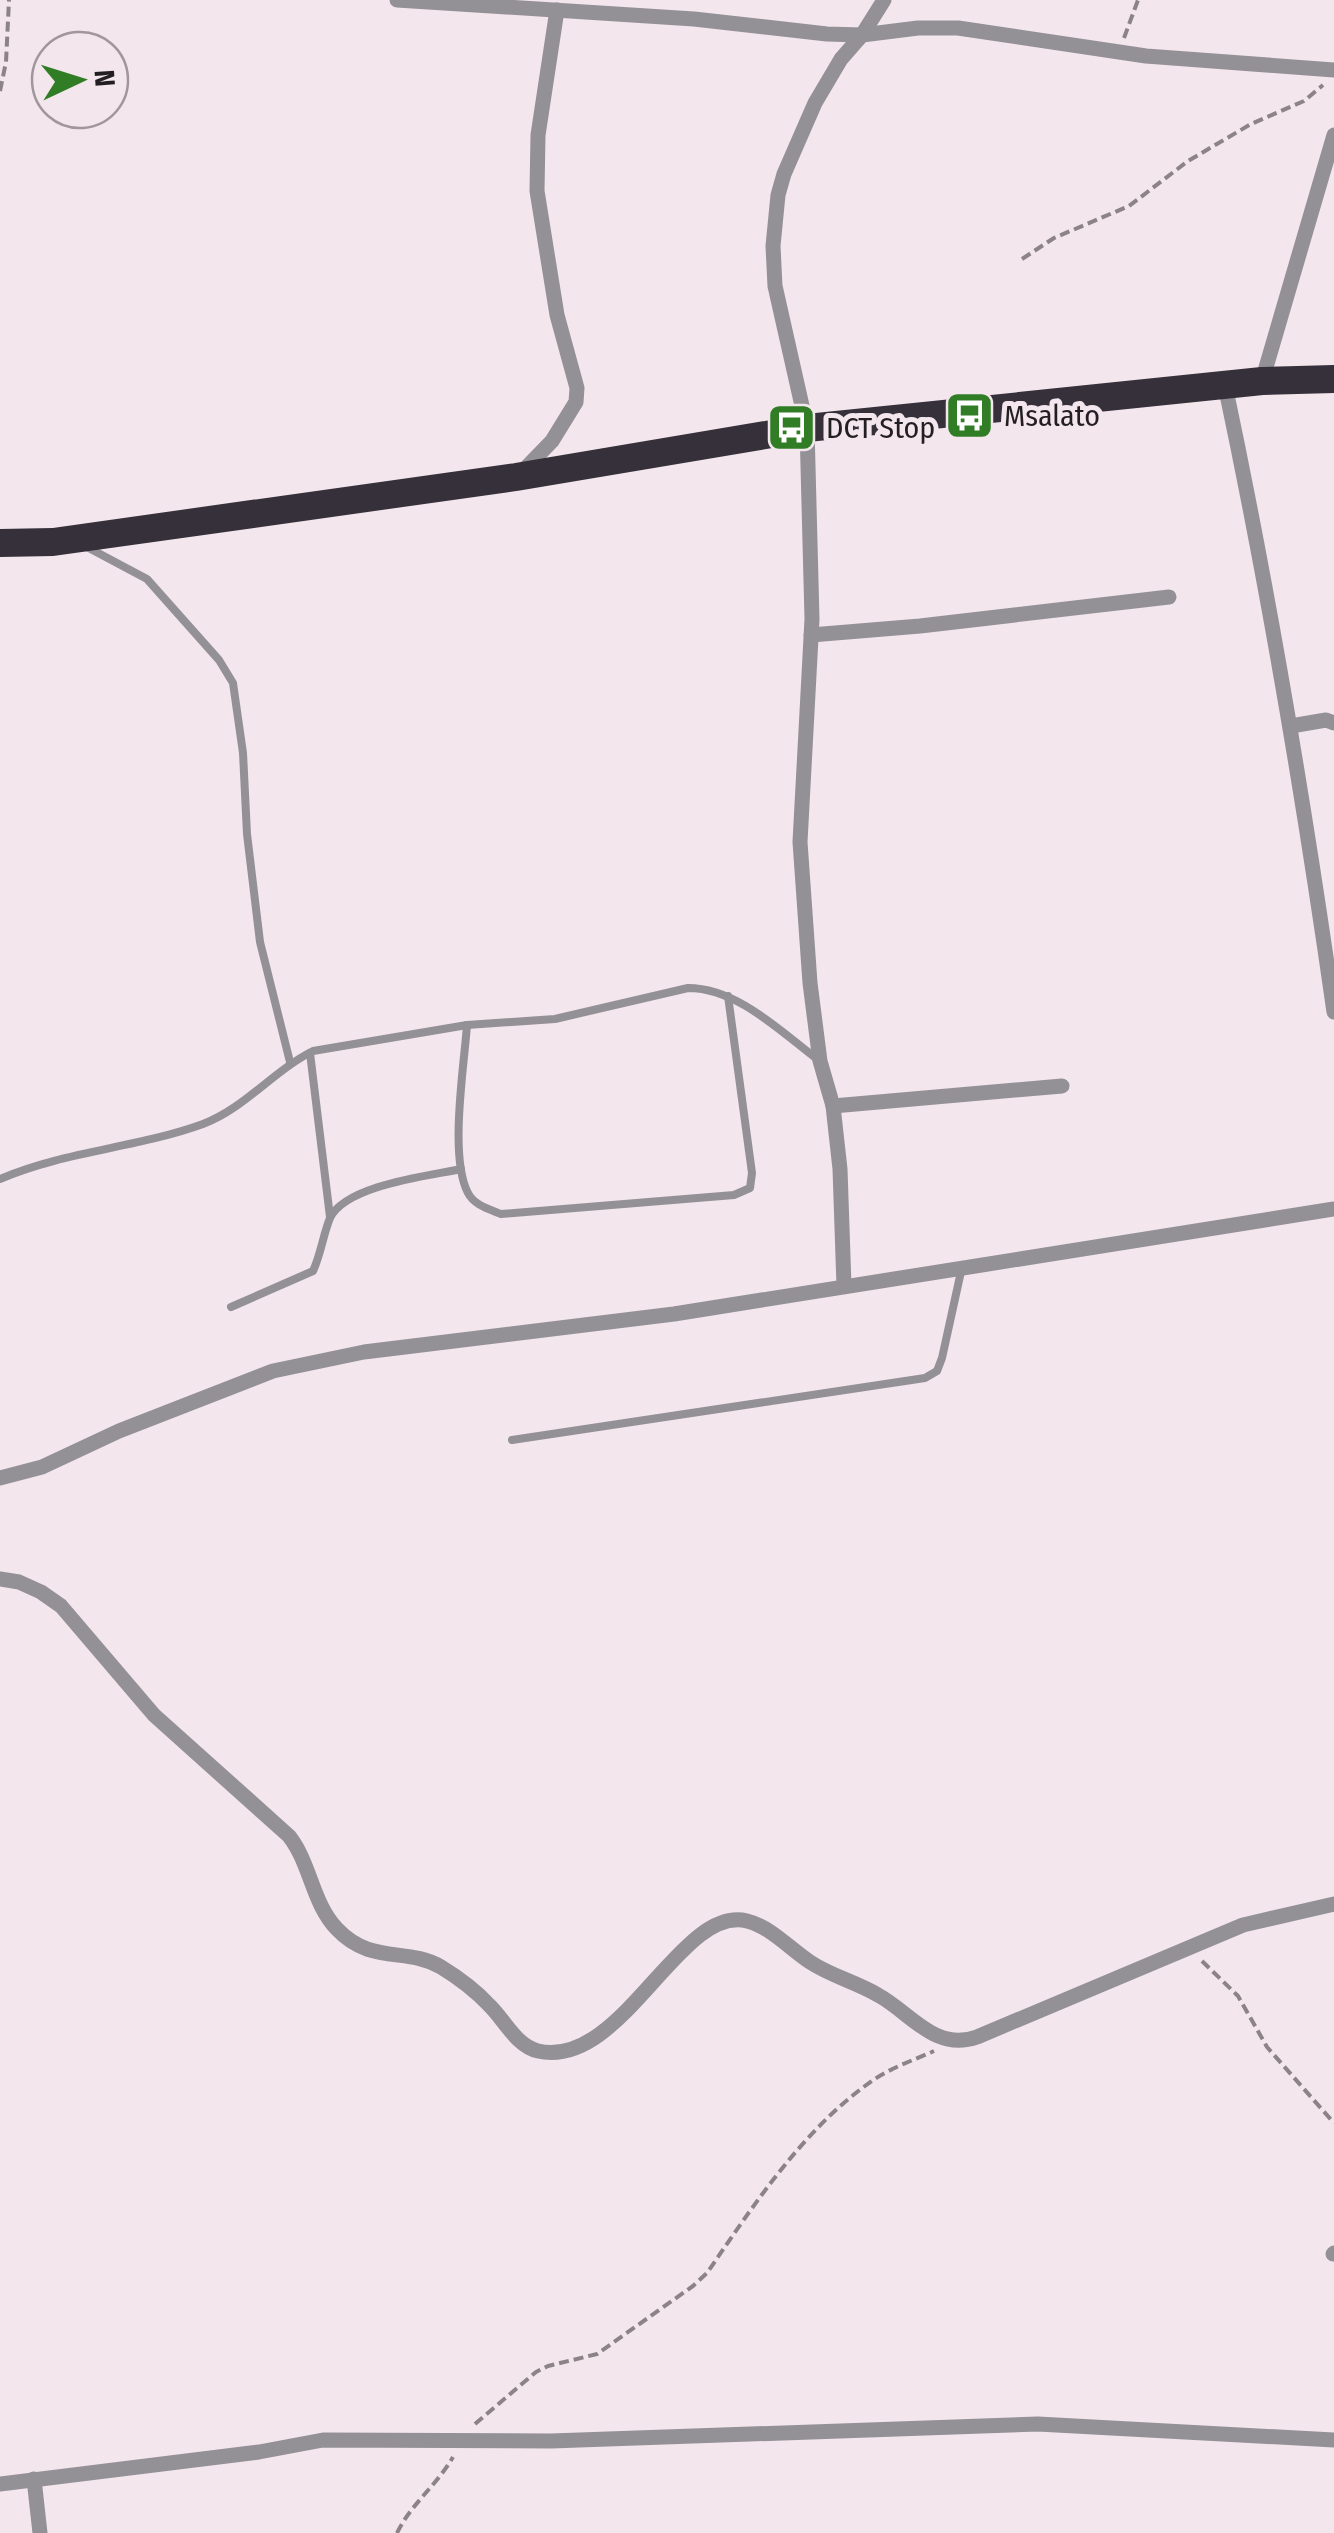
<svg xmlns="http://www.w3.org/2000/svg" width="1334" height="2533" font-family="'Fira Sans Condensed',sans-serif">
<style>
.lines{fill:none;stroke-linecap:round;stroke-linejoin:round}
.path{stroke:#8c8388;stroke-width:4;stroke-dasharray:10 5;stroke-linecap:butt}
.lane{stroke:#939196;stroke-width:8}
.street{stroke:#939196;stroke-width:15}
.highway{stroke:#353039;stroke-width:28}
.labels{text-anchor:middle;stroke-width:10;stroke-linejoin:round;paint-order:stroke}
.poi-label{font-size:30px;fill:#231e21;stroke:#f3e6ed;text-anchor:start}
</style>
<rect width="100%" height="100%" fill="#f3e6ed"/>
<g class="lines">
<g class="path">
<path d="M1124,38l14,-38"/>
<path d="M0,91l6,-29 3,-62"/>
<path d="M1022,259l32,-21 75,-32 59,-45 63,-37 53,-23 19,-16"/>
<path d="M1202,1961l36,35 29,51 67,76"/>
<path d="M475,2424l61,-52 12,-6 49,-12 96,-68 14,-13c46,-67 97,-145 165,-192 18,-13 42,-21 62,-30"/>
<path d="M397,2533c14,-29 40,-48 56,-76"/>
</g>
<g class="lane">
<path d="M85,546l62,33 72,81 14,23 10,70 4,81 13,108 30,120"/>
<path d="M467,1025c-3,42 -18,132 1,168 6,12 21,16 33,21l233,-19 16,-7 2,-15 -24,-177"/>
<path d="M310,1053l20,164"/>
<path d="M0,1179c65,-28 137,-31 203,-55 42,-16 70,-53 110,-73l154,-26 88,-6 133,-31c49,0 92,43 129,71"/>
<path d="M231,1307l82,-36c8,-17 10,-36 17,-53 16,-33 98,-42 131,-49"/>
<path d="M512,1440l413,-62 12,-7 5,-13 20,-91"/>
</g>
<g class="street">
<path d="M397,0l297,19 133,15 35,1 56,-7h40l188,28 188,14"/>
<path d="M1262,381l72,-246"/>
<path d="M1225,385c44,208 79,416 109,627"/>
<path d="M519,475l33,-34 24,-39 1,-14 -20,-73 -20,-124 1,-56 19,-125"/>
<path d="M811,635l109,-9 249,-29"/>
<path d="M1291,726l35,-6 8,3"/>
<path d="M833,1106l229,-20"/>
<path d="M844,1286l-4,-117 -7,-63 -13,-45 -10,-78 -10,-141 12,-223 -5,-191 -32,-142 -2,-40 5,-51 6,-21 31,-71 26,-44 21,-24 22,-35"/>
<path d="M0,1478l42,-11 77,-36 154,-60 91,-19 310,-38 660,-105"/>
<path d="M0,1579l19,3 22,10 20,14 93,109 135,121c22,28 23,67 48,93 34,36 70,18 104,38 18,11 34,23 48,38 15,14 27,41 49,46 84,19 142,-147 209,-130 24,6 43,28 63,41 21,14 46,20 68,33 33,18 57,57 99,42l266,-112 91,-21"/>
<path d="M1333,2254l1,-1"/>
<path d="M34,2479l6,54"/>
<path d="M0,2484l259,-32 64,-12 228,1 487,-17 296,16"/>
</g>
<path class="highway" d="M0,543l53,-1 463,-65 291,-49 455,-47 72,-2"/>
</g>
<defs>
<symbol id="bus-square" viewBox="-11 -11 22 22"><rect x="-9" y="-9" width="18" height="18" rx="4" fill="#317d25" stroke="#f3e6ed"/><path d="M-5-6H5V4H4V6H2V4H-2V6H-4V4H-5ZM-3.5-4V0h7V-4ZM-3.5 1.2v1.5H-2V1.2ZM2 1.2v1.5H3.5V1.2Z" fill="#fff"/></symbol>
</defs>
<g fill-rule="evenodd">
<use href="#bus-square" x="942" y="388" width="55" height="55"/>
<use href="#bus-square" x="764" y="400" width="55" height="55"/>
</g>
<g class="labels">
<g class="poi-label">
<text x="1004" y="426">Msalato</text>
<text x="826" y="438">DCT Stop</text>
</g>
</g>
<g transform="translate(80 80) rotate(86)"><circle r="48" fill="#f3e6ed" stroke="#a0969b" stroke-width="2.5"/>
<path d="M0-8L18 38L0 25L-18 38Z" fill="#317d25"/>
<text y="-15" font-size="28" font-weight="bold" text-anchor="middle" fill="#231e21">N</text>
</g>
</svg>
